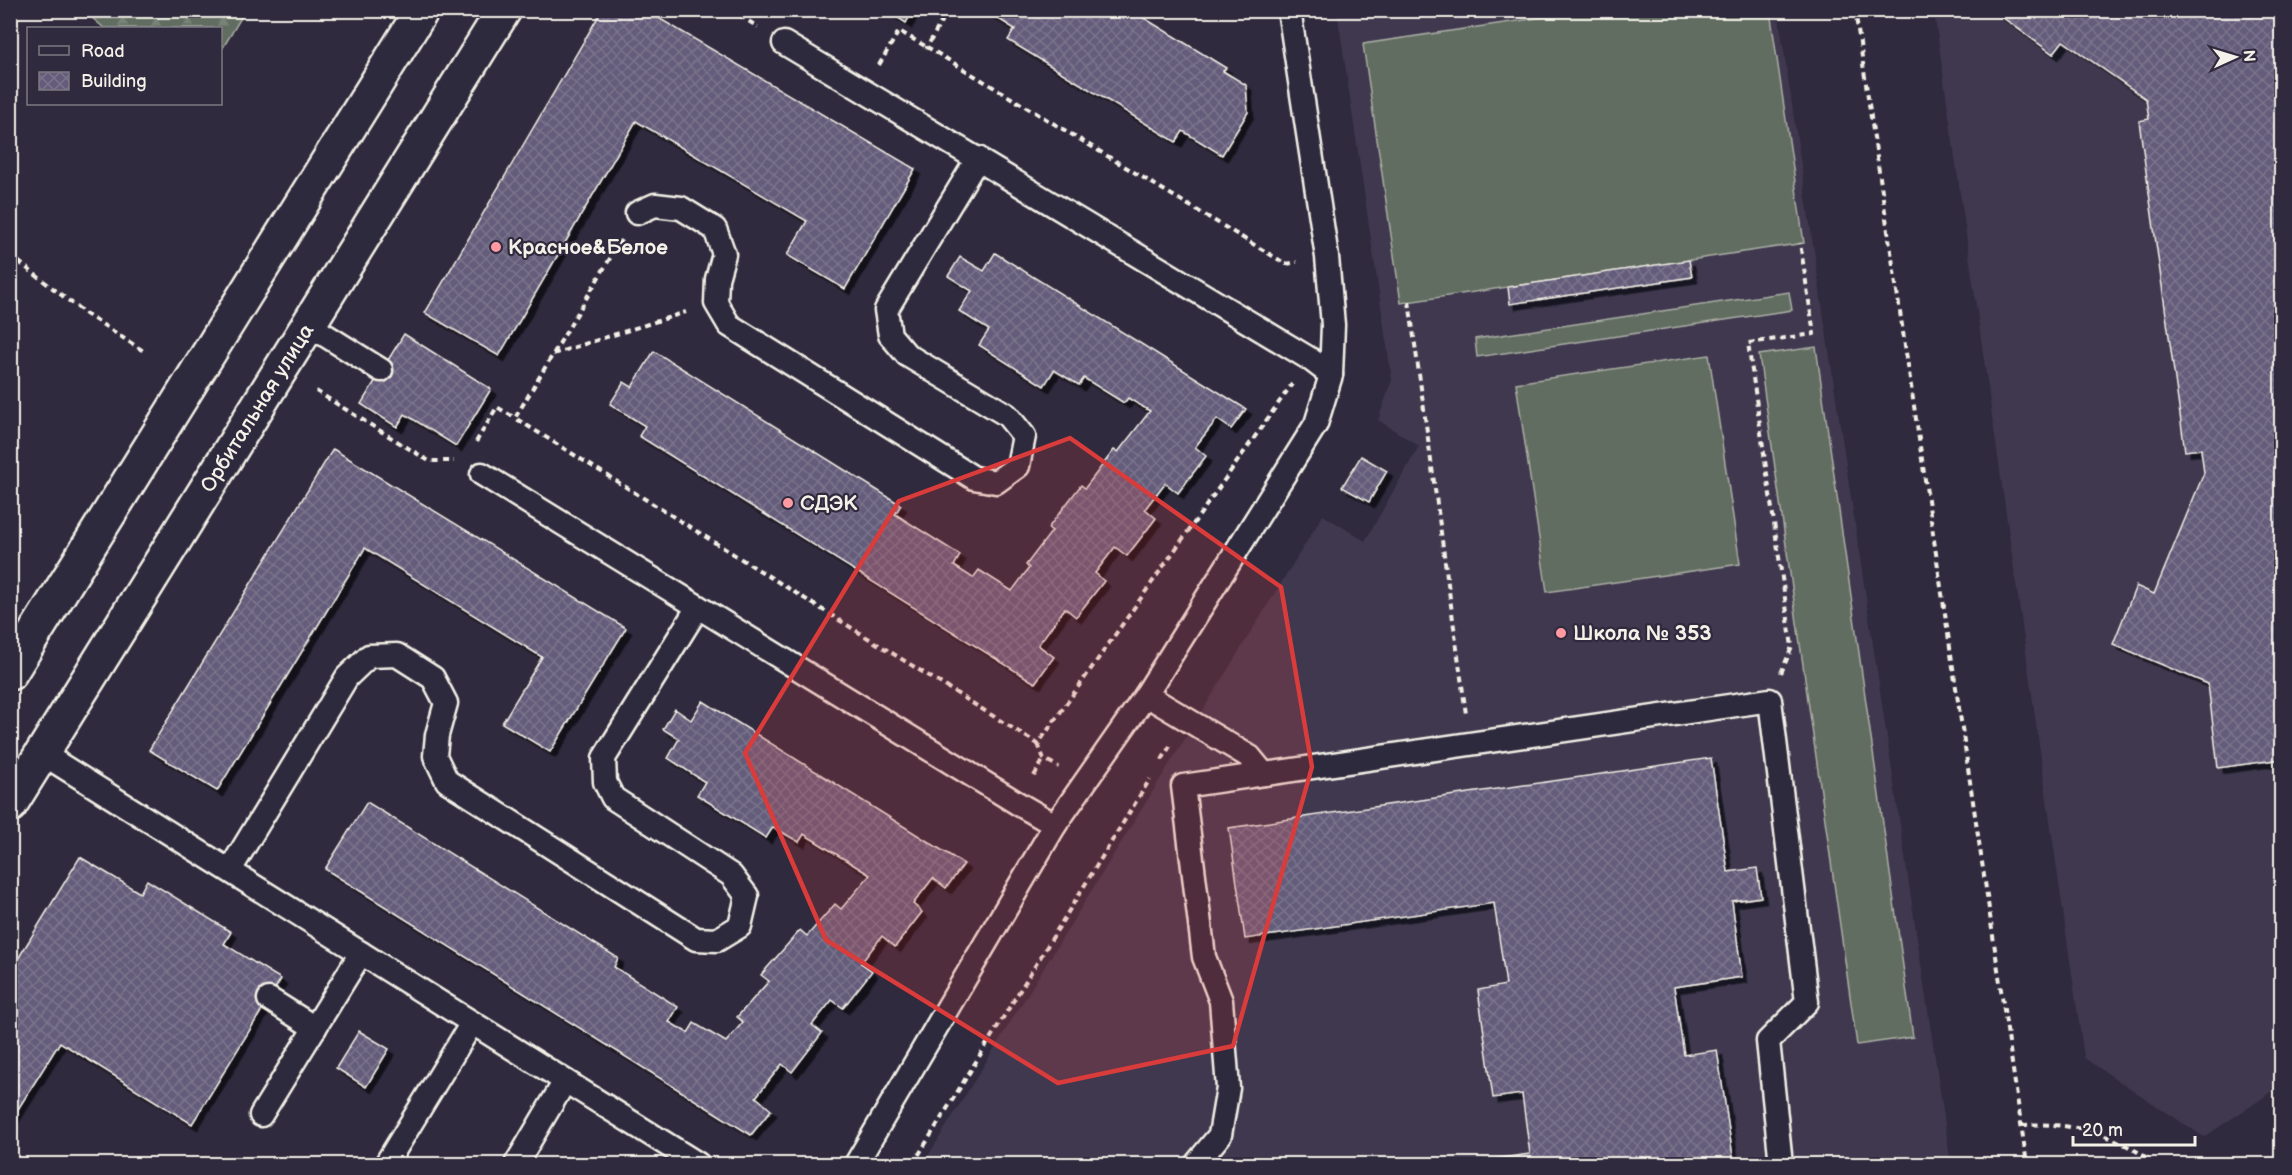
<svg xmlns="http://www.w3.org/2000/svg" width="2292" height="1175" font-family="'Balsamiq Sans',sans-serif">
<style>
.built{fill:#3f394f}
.forest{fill:url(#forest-firs);stroke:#abafa5;stroke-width:1.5}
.pitch{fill:#626d62;stroke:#abafa5;stroke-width:1.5}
.building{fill:url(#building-cross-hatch);stroke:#f4f1e8;stroke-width:1.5;filter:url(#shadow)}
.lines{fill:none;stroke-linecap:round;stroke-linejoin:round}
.service-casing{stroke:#f4f1e8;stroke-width:27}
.minor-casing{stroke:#f4f1e8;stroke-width:38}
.path{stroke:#f4f1e8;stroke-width:4;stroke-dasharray:6 4.5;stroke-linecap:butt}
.service{stroke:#2f2a3d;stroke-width:22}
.minor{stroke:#2f2a3d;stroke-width:33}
.marked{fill:#d93c3b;fill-opacity:0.2;stroke:#d93c3b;stroke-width:4.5;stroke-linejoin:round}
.poi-dot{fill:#ff9aa2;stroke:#2f2a3d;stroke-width:2}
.labels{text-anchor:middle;stroke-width:4.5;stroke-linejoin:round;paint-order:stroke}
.poi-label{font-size:21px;font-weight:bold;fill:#f4f1e8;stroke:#2f2a3d;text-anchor:start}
.street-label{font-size:21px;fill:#f4f1e8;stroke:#2f2a3d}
</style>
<defs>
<pattern id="forest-firs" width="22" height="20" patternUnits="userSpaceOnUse" patternTransform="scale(1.5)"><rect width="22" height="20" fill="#626d62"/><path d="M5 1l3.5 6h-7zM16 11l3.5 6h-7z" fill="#798278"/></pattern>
<pattern id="building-cross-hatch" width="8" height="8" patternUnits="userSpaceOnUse" patternTransform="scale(1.5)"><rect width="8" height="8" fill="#645c7a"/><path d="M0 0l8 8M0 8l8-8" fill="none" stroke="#7b748d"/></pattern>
<filter id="shadow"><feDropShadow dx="5.5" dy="5.5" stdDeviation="0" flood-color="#0009"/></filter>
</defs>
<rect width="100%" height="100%" fill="#2f2a3d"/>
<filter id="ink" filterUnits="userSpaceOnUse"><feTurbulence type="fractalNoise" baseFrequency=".0167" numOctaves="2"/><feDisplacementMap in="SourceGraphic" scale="12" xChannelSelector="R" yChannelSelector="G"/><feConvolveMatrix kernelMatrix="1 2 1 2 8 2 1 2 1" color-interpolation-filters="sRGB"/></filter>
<g filter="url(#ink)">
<g class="built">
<path d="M1337,11h441l173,1153h-1028l400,-649 42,26 54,-95 -41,-26 14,-40z"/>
<path d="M1934,11h347v1075l-77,51 -120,-79z"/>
</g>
<path class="forest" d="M84,11h161l-24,40 -1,-23h-116z"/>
<g class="pitch">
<path d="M1585,11h185l34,232 -403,60 -38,-259z"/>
<path d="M1789,292l3,18 -315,47 -2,-18z"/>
<path d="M1816,347l97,690 -56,8 -98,-690z"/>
<path d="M1709,355l31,209 -193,28 -31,-209z"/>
</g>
<g class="building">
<path d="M602,10h43l270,159 -70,120 -58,-34 20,-34 -171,-100 -137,235 -74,-43z"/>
<path d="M886,10h27l-7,13z"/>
<path d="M984,10h147l95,58 -3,3 23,14 2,27 -26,43 -39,-24 -7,11 -168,-102 7,-11z"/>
<path d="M2001,10h281v749l-64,9 -10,-84 -95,-40 23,-58 18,8 50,-121 -3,-24 -16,2 -46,-330 10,-2 -3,-20 -83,-58 -10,13 -55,-40z"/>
<path d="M995,253l251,156 -15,20 -14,-10 -22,28 11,9 -28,37 -13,-10 -20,26 11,9 -29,38 -12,-9 -20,26 9,8 -28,36 -11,-9 -27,37 16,12 -19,26 -396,-247 6,-10 -35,-22 14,-22 8,5 22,-36 247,154 -6,9 65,41 -6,11 19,12 6,-8 33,21 17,-23 -3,-3 26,-34 -4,-3 33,-43 4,3 29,-38 4,2 32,-41 -22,-13 -4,5 -40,-25 -5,7 -25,-15 -10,16 -65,-41 10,-15 -30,-19 13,-20 -24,-15 12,-19 24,14z"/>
<path d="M1689,260l3,17 -182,27 -2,-17z"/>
<path d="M404,334l87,55 -35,57 -51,-32 -8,13 -36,-23z"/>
<path d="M333,449l293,179 -76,124 -48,-29 40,-66 -177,-109 -148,243 -68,-41z"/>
<path d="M1361,456l26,15 -18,31 -27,-15z"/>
<path d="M703,701l261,163 -18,24 -13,-10 -20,26 9,8 -27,35 -13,-11 -21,27 11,8 -29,37 -11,-8 -20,25 10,8 -30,39 -10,-8 -26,33 15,13 -20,25 -426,-266 42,-67 251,156 -4,9 64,40 -9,15 19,11 6,-10 32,19 17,-20 -6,-5 32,-36 -8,-6 39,-45 7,6 28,-32 6,5 29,-34 -66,-41 -5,8 -26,-15 -7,11 -69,-43 8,-13 -37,-24 11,-19 -16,-10 12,-20 16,11z"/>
<path d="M1711,758l17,114 29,-4 4,29 -29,4 10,76 -68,10 10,68 33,-5 17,114h-275l71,-10 -8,-60 -29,4 -15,-108 28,-5 -12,-82 -249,36 -16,-111z"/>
<path d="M80,857l60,36 7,-13 84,52 -7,12 57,35 -89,145 -132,-82 -50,80v-150z"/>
<path d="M359,1031l30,18 -23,38 -30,-19z"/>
</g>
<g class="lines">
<defs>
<g id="service">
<path d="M784,43l526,316 21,16"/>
<path d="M637,213l18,-8 26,3 34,21 9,25 -7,25 -1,24 13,22 245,153 22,4 22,-16 6,-30 -17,-21 -100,-60 -17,-20 -4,-25 92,-152"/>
<path d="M309,325l72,45"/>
<path d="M482,474l535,329 38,22"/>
<path d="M1146,695l104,62 14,17"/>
<path d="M43,754l655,410"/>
<path d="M230,870l117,-193 22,-21 28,-1 36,23 13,25 -9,32 -2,21 12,25 249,158 21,1 23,-14 7,-30 -16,-21 -118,-77 -8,-16 -1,-24 94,-151"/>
<path d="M269,999l46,29"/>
<path d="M261,1115l100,-162"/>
<path d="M386,1164l86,-141"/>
<path d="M516,1164l49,-83"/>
<path d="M856,1164l199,-339 91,-130 170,-271 15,-49 2,-50 -6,-68 -38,-247"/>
<path d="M1196,1164l24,-29 8,-47 -7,-87 -17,-44 -21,-171 587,-86 37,302 -39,39 13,123"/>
</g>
<g id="minor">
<path d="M10,673l412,-663"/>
<path d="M10,805l494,-795"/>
</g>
</defs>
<use href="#service" class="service-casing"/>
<use href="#minor" class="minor-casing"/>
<g class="path">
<path d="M731,10l27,17"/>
<path d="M948,10l-21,37 359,217 11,-2"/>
<path d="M1855,10l172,1154"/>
<path d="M879,65l20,-34 28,16"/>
<path d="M621,240l-106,178 523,326 254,-360"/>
<path d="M10,255l76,59 59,38"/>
<path d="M1409,301l57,413"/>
<path d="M553,354l133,-42"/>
<path d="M316,391l113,70h25"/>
<path d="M476,442l21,-35 18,11"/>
<path d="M1781,673l11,-26 -44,-304 66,-9 -14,-91"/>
<path d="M1038,744l6,15 15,8"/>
<path d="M1162,760l8,-14"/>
<path d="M1034,776l10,-17"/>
<path d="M2022,1125c50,-3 93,8 133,39"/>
<path d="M895,1159l10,5"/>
<path d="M913,1164l237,-385"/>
<path d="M2273,1164l9,-5"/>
</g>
<use href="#service" class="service"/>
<use href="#minor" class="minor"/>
</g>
</g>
<path class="marked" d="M1070,438l211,149 31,180 -79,279 -175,37 -232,-143 -81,-187 154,-252z"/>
<g class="poi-dot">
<circle cx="496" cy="247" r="6"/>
<circle cx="788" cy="503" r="6"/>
<circle cx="1561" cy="633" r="6"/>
</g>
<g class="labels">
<g class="poi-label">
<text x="508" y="254">Красное&amp;Белое</text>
<text x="800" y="510">СДЭК</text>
<text x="1573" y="640">Школа № 353</text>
</g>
<g class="street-label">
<text transform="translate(257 408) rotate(-58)" y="7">Орбитальная улица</text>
</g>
</g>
<rect width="2292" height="1175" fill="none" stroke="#2f2a3d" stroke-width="36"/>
<rect x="18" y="18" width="2256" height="1139" fill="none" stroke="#f4f1e8" stroke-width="2" filter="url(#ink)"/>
<rect x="27" y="27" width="195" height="78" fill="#2f2a3d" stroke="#7e7a81" stroke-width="1.5"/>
<rect x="39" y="46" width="30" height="9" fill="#2f2a3d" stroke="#7e7a81" stroke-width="1.5"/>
<text x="81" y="57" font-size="18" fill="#f4f1e8">Road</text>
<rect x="39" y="72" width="30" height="18" fill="url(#building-cross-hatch)" stroke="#7e7a81" stroke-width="1.5"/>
<text x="81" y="87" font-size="18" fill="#f4f1e8">Building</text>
<g transform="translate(2235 57) rotate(86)" stroke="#2f2a3d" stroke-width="4.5" paint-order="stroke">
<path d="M0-4.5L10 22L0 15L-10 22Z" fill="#f4f1e8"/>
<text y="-9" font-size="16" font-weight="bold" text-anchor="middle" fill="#f4f1e8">N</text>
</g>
<path d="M2073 1136v9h122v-9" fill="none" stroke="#f4f1e8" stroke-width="3"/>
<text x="2082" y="1136" font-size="18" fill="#f4f1e8" stroke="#2f2a3d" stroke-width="4.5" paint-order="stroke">20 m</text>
</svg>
